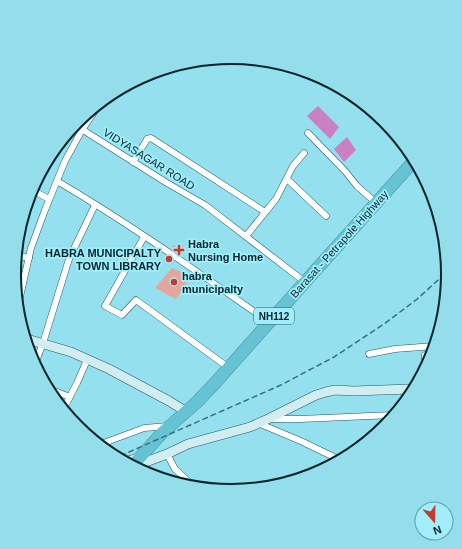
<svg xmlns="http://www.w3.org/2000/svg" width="462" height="549" font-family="Arial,sans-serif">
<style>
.water{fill:#cb7fc4}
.building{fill:#e4a59a}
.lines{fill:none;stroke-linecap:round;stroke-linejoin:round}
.street-casing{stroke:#1e5963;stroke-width:7}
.secondary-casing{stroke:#1e5963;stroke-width:10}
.highway-casing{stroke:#448c98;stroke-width:13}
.street{stroke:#fff;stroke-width:6}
.secondary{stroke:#d1edf2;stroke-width:9}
.highway{stroke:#66c3d3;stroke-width:12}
.rail{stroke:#3d6f78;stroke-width:1.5;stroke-dasharray:6 3;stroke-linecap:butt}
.poi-dot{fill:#c73a2a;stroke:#a1edfb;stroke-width:1.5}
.labels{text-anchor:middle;stroke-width:3.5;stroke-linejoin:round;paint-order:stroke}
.shield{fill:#a1edfb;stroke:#336169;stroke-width:1}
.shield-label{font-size:10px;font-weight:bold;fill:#04252a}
.street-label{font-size:11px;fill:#04252a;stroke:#a1edfb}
.poi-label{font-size:11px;font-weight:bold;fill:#04252a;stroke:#a1edfb;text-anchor:start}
.rim{fill:none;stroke:#04252a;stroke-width:2}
</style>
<rect width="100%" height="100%" fill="#94e0ee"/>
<g class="water">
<path d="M318,106l21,21 -9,12 -23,-23z"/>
<path d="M347,137l9,13 -12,12 -10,-13z"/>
</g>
<g class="building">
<path d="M179,244l6,3 -4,8 -9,-6 1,-4 4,2z"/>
<path d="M172,268l19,8 -15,23 -21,-11z"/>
</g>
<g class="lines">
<defs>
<g id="street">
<path d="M75,125l92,58 38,22 100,77"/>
<path d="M308,133l37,38 12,15 19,17"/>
<path d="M133,162l13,-21 1,-2 4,-1 114,74"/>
<path d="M287,179l39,37"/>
<path d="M57,181c73,43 142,92 212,141"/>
<path d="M32,190l17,9"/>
<path d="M246,236l30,-37 17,-33 11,-13"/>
<path d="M144,237l-39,69 17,9 14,-15 93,68"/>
<path d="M18,256l11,2"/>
<path d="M19,301l12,-53 14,-38 20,-49 17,-31 14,-21"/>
<path d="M369,354l26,-5 39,-3"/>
<path d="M425,355v12"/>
<path d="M35,364l8,-21 26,-84 26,-54"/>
<path d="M52,390l18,7"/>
<path d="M64,408l13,-25 10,-23"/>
<path d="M271,419h29l93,-4"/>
<path d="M258,423l45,19 35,17"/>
<path d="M101,444l43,-16 24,-2"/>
<path d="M167,454l8,15 15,14"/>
<path d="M126,460l12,-3"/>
</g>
<g id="secondary">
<path d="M27,339l44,13 38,17 60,32 16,10"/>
<path d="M135,466l32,-12 21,-10 62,-17 18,-8 48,-24 10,-3 9,-2 19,1 56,-2"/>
</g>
<path id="highway" d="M133,465l29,-32 35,-31 19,-20 89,-100 107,-119"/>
</defs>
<use href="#street" class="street-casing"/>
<use href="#secondary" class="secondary-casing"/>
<use href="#highway" class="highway-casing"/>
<use href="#street" class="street"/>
<use href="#secondary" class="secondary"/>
<use href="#highway" class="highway"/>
<path class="rail" d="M120,456l161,-71 53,-28 50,-33 32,-24 31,-28"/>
</g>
<g class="poi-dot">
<path d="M177 244h4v4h4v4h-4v4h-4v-4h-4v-4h4z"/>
<circle cx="169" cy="259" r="4"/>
<circle cx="174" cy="282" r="4"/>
</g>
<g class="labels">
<rect class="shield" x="254" y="308" width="40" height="16" rx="3"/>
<g class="shield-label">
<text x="274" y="320">NH112</text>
</g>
<g class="street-label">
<text transform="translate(149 159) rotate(32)" y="4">VIDYASAGAR ROAD</text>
<text transform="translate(339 244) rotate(-48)" y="4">Barasat - Petrapole Highway</text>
</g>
<g class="poi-label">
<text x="188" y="248">Habra<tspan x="188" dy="13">Nursing Home</tspan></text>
<text x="161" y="257" text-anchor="end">HABRA MUNICIPALTY<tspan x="161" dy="13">TOWN LIBRARY</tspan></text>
<text x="182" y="280">habra<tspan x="182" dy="13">municipalty</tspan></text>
</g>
</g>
<path d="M0 0H462V549H0ZM21 274a210 210 0 1 1 420 0a210 210 0 1 1-420 0Z" fill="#94ddea" fill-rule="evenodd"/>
<path class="rim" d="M21 274a210 210 0 1 1 420 0a210 210 0 1 1-420 0Z"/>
<g transform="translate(434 521) rotate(160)"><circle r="19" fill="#a1edfb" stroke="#629da7"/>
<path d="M0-3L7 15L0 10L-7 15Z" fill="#c73a2a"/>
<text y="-6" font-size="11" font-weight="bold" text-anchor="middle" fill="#04252a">N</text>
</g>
</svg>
